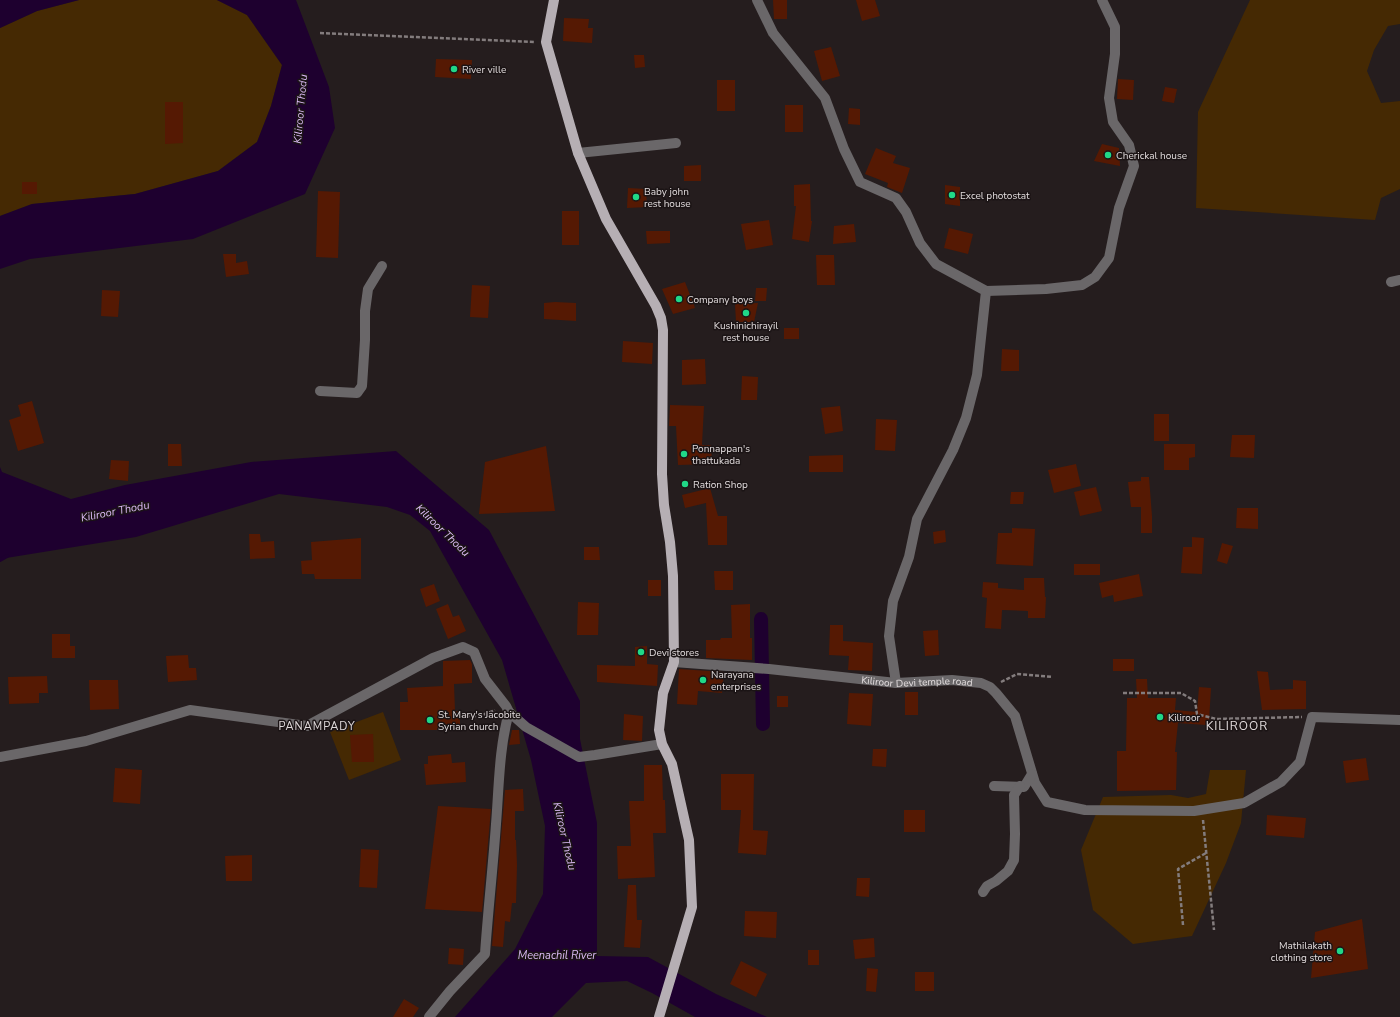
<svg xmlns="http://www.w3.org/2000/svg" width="1400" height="1017" font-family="'Nunito Sans',sans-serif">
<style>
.green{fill:#452903}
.water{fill:#1e002f}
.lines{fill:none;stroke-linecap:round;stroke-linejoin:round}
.stream{stroke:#1e002f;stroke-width:4}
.canal{stroke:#1e002f;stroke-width:14}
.building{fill:#551903}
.path{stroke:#837c7d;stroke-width:2.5;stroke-dasharray:4 2;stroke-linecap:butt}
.minor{stroke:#6a6769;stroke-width:10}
.major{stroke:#b6afb4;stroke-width:10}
.poi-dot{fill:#20d887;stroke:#1b1415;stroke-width:1.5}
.labels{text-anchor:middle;stroke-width:3;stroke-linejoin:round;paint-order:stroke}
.poi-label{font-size:10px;fill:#e1dbdc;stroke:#1b1415;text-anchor:start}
.street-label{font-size:10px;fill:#e1dbdc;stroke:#1b1415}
.water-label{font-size:11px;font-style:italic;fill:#dbbaf5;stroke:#1b1415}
.neighbourhood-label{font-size:11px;letter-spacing:1px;fill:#e1dbdc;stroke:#1b1415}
.quarter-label{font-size:12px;letter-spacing:1px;fill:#e1dbdc;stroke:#1b1415}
</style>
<rect width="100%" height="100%" fill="#251d1e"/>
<g class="green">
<path d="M79,0h138l30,15 35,50 -11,41 -14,36 -39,29 -83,23 -103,10 -32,12v-188l37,-17z"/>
<path d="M1250,0h150v24l-12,2 -14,24 -7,21 14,32 19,-2v88l-19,9 -6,22 -179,-12 2,-96z"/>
<path d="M383,712l18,48 -52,20 -19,-48z"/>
<path d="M1210,770h36l-5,53 -15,40 -34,73 -59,8 -40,-34 -12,-60 22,-53 68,-2 17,3 18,-4z"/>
</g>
<g class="water">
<path d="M0,0h79l-42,11 -37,17z"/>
<path d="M217,0h79l33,87 6,41 -30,66 -112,45 -163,20 -30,10v-53l32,-12 103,-10 83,-23 39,-29 14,-36 11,-41 -35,-50z"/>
<path d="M396,451l93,79 91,171v38l17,84v133l51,1 68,37 51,23h-72l-43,-24 -25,-12 -41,2 -34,34h-97l60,-68 28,-55 2,-68 -14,-66 -29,-100 -72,-129 -20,-16 -23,-8 -108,-13 -143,43 -136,22v-92l2,5 69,27 54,-14 126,-23z"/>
</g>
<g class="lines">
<path class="stream" d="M0,560l7,-4"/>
<path class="canal" d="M761,619l2,105"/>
</g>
<g class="building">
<path d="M773,0h14v19h-13z"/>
<path d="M856,0h19l5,16 -18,5z"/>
<path d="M564,18l25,1 -1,9h5l-1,15 -29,-2z"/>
<path d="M831,47l9,29 -18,5 -8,-30z"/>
<path d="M634,55h10l1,12 -10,1z"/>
<path d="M436,59l36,1 -1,19 -36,-2z"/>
<path d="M1118,79l16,1 -1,20 -16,-1z"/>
<rect x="717" y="80" width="18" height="31"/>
<path d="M1165,87l12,2 -3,14 -12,-2z"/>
<path d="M165,102h18v41l-18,1z"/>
<rect x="785" y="105" width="18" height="27"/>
<path d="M849,108l11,1v16l-12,-1z"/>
<path d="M1102,144l17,4 1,18 -26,-5z"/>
<path d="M876,148l20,8 -3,7 17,5 -8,25 -15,-6 1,-4 -23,-9z"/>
<path d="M701,165v16h-17v-15z"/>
<rect x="22" y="182" width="15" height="12"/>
<path d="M810,184l1,37h1l-3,21 -17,-3 4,-33h-2v-21z"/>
<path d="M945,185l15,2v19l-15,-2z"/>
<path d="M628,188l18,1 1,18 -20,1z"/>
<path d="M318,191l22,1 -2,66 -22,-1z"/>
<rect x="562" y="211" width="17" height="34"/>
<path d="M769,220l4,25 -27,5 -5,-26z"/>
<path d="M854,224l2,18 -23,2 1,-18z"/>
<path d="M949,228l24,6 -5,20 -24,-6z"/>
<path d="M646,231h24v12l-23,1z"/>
<path d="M223,254h13v9l11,-2 2,13 -23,3z"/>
<path d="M816,255h18l1,30h-18z"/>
<path d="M685,282l10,26 -22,6 -11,-25z"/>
<path d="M472,285l18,1 -2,32 -18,-1z"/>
<path d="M756,288h11l-1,13h-11z"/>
<path d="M102,290l18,1 -2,26 -17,-1z"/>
<path d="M555,302l21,1v18l-32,-2v-16z"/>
<path d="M758,303l-4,19h-18l-1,-18z"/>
<rect x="784" y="328" width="15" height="11"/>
<path d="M623,341l30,2 -1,21 -30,-2z"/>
<path d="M1002,349l17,1v21h-18z"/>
<path d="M705,359l1,25 -24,1v-25z"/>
<path d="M742,376l16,1 -1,23h-16z"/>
<path d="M32,401l12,42 -26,8 -9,-31 12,-4 -3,-11z"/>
<path d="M670,405l34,1 -2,39h9l1,19 -34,1 -2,-39h-7z"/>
<path d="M840,406l3,25 -18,3 -4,-26z"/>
<rect x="1154" y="414" width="15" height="27"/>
<path d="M876,419l21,1 -2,31 -20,-1z"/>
<path d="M1232,435h23l-1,23 -24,-1z"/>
<path d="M168,444h13l1,22h-14z"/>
<path d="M1164,444h31v13l-6,1v12h-25z"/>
<path d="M546,446l9,65 -76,3 6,-52z"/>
<path d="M843,455v17h-34v-16z"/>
<path d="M111,460l18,1 -1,20 -19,-2z"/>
<path d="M1076,464l5,22 -27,7 -6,-23z"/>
<path d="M1141,477h8l3,39v17h-11v-26h-10l-3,-25 13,-1z"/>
<path d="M1096,487l6,24 -22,5 -6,-24z"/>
<path d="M710,488l8,28h9v29h-19l-2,-42 -21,5 -3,-13z"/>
<path d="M1011,492h13l-1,12h-13z"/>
<path d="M1237,508h21v21l-22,-1z"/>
<path d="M1012,528l23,1 -2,37 -37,-2 2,-31h14z"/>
<path d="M945,530l1,12 -12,2 -1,-12z"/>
<path d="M249,534h11l1,8 13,-1 1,17 -25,1z"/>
<path d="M1192,537l12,1 -2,36 -21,-1 2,-26h9z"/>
<path d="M361,538v41h-46l-1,-5h-12l-1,-13 11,-1 -1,-18z"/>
<path d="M1222,543l11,3 -6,18 -10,-3z"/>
<path d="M584,547h15l1,13h-16z"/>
<rect x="1074" y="564" width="26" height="11"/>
<path d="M714,571h19v19h-18z"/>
<path d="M1139,574l4,22 -29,6 -1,-7 -11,3 -3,-15z"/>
<path d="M1024,578h20l1,19h1l-1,21h-17v-7l-26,-1 -1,19 -16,-1 2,-30 -5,-1 1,-15 15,1v5l26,2z"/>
<rect x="648" y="580" width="13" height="16"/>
<path d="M434,584l6,17 -14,6 -6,-18z"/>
<path d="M578,602l21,1 -1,32h-21z"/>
<path d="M448,604l5,13 6,-2 7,16 -18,8 -12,-30z"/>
<path d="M750,604v34h2v22l-46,-2v-18h14l1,-2h11l-1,-33z"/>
<path d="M830,625h13v16l30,2 -1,28 -24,-1 1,-14 -20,-1z"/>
<path d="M938,630l1,25 -14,1 -2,-25z"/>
<path d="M52,634h18v12h5v12h-23z"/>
<path d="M647,646v18l11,1 -1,21 -60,-4v-17l38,1v-19z"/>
<path d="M188,655l1,13h7l1,12 -29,2 -2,-26z"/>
<rect x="1113" y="659" width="21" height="12"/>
<path d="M470,660l2,4v19l-18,1 1,27 5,1v12h-6v6h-54v-28h8l-1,-14 36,-2v-25z"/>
<path d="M679,669l45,3 -2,21 -24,-2 -1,14 -20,-1z"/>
<path d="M1257,671l11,1 2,18 23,-1v-9l13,1v28l-44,1z"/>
<path d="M47,676l1,17h-9v10l-30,1 -1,-27z"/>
<path d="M1136,679h11l1,19h28l-1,12 22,2 2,-25 12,1 -2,33h-3v4l-28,-2 -3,29h2l-1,38 -59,1v-40h9l1,-53h10z"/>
<path d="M89,680h29l1,29 -29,1z"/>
<rect x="905" y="692" width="13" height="23"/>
<path d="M849,693l24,1 -2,32 -24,-2z"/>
<rect x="777" y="696" width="11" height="11"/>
<path d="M624,714l19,2 -1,25 -19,-1z"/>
<path d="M512,730h7l1,14 -11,1z"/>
<path d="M373,734l1,28h-22l-2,-27z"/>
<path d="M873,749h14l-1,18 -14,-1z"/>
<path d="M451,754l1,9 13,-1 1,20 -40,3 -2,-21h4v-8z"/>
<path d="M1366,758l3,22 -23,3 -3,-22z"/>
<path d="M644,765h18l1,35h2l1,33h-13l2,44 -37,2 -1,-33h14l-2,-45h15z"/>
<path d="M115,768l27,2 -2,34 -27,-2z"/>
<path d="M721,774h33l-1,56 15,1 -2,24 -28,-2 3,-43h-20z"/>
<path d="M523,789l1,22h-9v29h1l1,25 -1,38h-4l-2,19 -5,-1 -2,26 -11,-1 13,-156z"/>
<path d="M438,806l53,3 -9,103 -57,-3z"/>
<rect x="904" y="810" width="21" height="22"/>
<path d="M1267,815l39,3 -2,20 -38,-3z"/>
<path d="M361,849l18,1 -2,38 -18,-1z"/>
<path d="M252,855v26h-26l-1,-25z"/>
<path d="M857,878h13l-1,19 -13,-1z"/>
<path d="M628,885h8l1,35h5l-2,28 -16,-1z"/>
<path d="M745,911l32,1 -1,26 -32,-2z"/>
<path d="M1362,919l6,50 -57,9 4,-46z"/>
<path d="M874,938l1,19 -20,2 -2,-19z"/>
<path d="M449,948l15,1 -1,16 -15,-1z"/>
<rect x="808" y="950" width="11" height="15"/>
<path d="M741,961l26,13 -11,23 -26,-13z"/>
<path d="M867,968l11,1 -2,23 -10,-1z"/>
<rect x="915" y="972" width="19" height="19"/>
<path d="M404,999l15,9 -6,9h-20z"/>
</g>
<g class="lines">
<g class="path">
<path d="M320,33l215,9"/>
<path d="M1001,682l16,-8 36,3"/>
<path d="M1123,693h58l14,8 2,13 19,5 86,-2"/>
<path d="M460,716h20l15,-6"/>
<path d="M1203,820l11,110"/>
<path d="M1183,925l-5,-56 28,-16"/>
</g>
<g class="minor">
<path d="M757,0l16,33 52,65 19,51 16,33 36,16 10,14 14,31 16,21 50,27 -9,84 -11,43 -13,32 -36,69 -8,38 -16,44 -4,35 7,47"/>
<path d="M578,153l98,-10"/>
<path d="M1391,282l9,-2"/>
<path d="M986,291l60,-2 36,-4 13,-8 14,-19 10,-50 15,-42 -5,-21 -16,-23 -4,-24 6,-44v-27l-13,-27"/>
<path d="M320,391l37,2 5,-7 3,-46v-29l3,-22 14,-23"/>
<path id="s1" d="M674,662l95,7 127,14 56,-3 29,3 9,4 6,6 19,23 20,67 12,19 38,8 109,1 50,-8 37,-21 19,-20 12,-45 88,3"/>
<path d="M0,757l86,-16 104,-31 117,16 126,-68 30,-11 11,5 11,27 21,27 3,6 17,15 53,30 16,-2 67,-11"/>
<path d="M994,786l30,1 8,-13"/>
<path d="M983,892l4,-6 9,-5 12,-10 6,-11 1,-26 -1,-39 6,-9"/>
<path d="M429,1017l21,-26 35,-37c3,-44 8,-87 11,-130 3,-37 3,-76 13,-112"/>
</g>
<path class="major" d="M554,0l-8,42 32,111 28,66 50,87 5,12 2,12 -1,144 2,31 6,37 3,34 1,86 -11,31 -4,37 3,14 10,20 17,76 3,67 -33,110"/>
</g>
<g class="poi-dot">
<circle cx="454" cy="69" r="4"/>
<circle cx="1108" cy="155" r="4"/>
<circle cx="952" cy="195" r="4"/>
<circle cx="636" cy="197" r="4"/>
<circle cx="679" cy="299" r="4"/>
<circle cx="746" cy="313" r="4"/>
<circle cx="684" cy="454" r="4"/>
<circle cx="685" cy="484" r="4"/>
<circle cx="641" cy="652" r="4"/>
<circle cx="703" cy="680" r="4"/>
<circle cx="1160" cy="717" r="4"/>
<circle cx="430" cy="720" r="4"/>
<circle cx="1340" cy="951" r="4"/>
</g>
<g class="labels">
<g class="poi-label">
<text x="462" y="73">River ville</text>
<text x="1116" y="159">Cherickal house</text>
<text x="644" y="195">Baby john<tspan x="644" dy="12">rest house</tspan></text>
<text x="960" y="199">Excel photostat</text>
<text x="687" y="303">Company boys</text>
<text x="746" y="329" text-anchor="middle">Kushinichirayil<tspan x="746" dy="12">rest house</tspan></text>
<text x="692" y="452">Ponnappan's<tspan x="692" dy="12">thattukada</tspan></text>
<text x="693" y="488">Ration Shop</text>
<text x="649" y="656">Devi stores</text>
<text x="711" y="678">Narayana<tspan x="711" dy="12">enterprises</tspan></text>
<text x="438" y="718">St. Mary's Jacobite<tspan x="438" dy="12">Syrian church</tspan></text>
<text x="1168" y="721">Kiliroor</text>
<text x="1332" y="949" text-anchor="end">Mathilakath<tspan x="1332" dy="12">clothing store</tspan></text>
</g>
<g class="street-label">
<text dy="4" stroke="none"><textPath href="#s1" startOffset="244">Kiliroor Devi temple road</textPath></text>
</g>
<g class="water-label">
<text transform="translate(300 109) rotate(-85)" y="4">Kiliroor Thodu</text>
<text transform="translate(115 511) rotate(-11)" y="4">Kiliroor Thodu</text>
<text transform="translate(443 530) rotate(44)" y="4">Kiliroor Thodu</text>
<text transform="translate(565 836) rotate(77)" y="4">Kiliroor Thodu</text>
<text x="557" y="959">Meenachil River</text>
</g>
<g class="neighbourhood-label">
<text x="317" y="730">PANAMPADY</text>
</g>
<g class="quarter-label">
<text x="1237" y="730">KILIROOR</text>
</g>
</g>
</svg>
